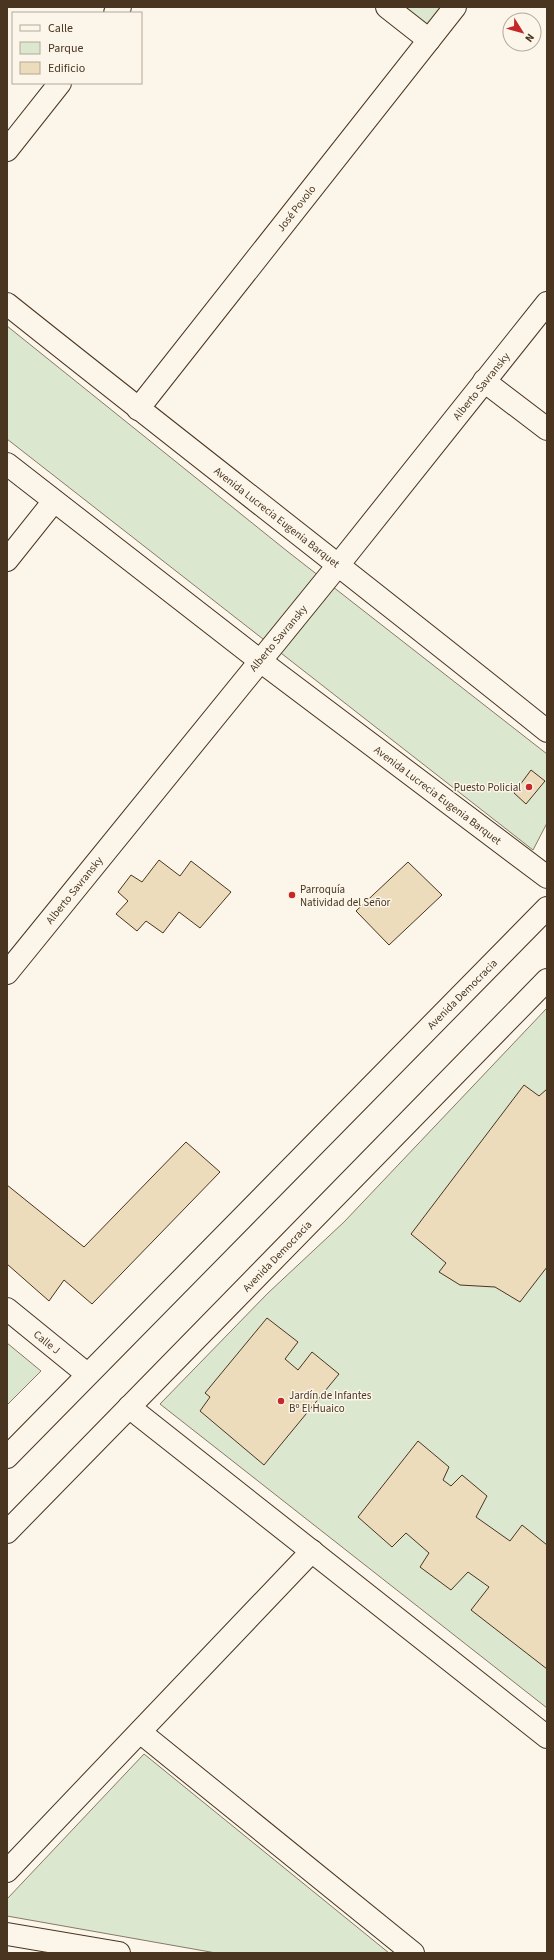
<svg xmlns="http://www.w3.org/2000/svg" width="554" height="1960" font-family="'Source Sans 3',sans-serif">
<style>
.green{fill:#dce7d0;stroke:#887966}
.building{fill:#ecdcbc;stroke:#4a3520}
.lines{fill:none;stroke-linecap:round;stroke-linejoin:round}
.minor-casing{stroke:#4a3520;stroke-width:24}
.tertiary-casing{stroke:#4a3520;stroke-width:24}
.secondary-casing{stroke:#4a3520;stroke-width:24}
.minor{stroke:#fbf6e9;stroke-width:22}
.tertiary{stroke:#fbf6e9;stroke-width:22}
.secondary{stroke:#fbf6e9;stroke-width:22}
.poi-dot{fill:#c62828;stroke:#fbf6e9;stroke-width:1.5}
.labels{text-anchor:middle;stroke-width:3;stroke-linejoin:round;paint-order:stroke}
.street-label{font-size:11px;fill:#4a3520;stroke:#fbf6e9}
.poi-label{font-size:11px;fill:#4a3520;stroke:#fbf6e9;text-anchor:start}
</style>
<rect width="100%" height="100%" fill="#fbf6e9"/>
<g class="green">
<path d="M387,7h68l-26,33z"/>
<path d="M7,326l280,225 260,203v69l-14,27 -526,-411z"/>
<path d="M547,1008v700l-387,-304 108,-111 76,-71z"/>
<path d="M7,1343l34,28 -34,34z"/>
<path d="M144,1754l245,199h-173l-209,-37v-17z"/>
</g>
<g class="building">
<path d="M531,770l14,11 -19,23 -12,-11z"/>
<path d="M159,860l21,16 11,-15 40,31 -31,36 -21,-16 -16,21 -17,-12 -9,10 -21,-17 12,-13 -10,-9 13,-17 11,7z"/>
<path d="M408,862l34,33 -53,50 -33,-34z"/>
<path d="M524,1085l15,11 8,-7v178l-27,35 -25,-15 -35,-2 -21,-13 7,-9 -35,-29z"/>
<path d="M186,1142l34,30 -128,132 -28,-24 -15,21 -42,-37v-79l77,62z"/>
<path d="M267,1318l31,24 -13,17 13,11 14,-18 27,22 -75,91 -64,-54 10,-14 -5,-4z"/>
<path d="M418,1441l31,26 -6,13 8,6 11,-11 25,21 -11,21 34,24 12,-16 25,20v124l-76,-59 18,-23 -21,-15 -17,18 -31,-23 9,-14 -23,-20 -14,14 -34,-30z"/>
</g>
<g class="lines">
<defs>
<g id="minor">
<path d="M387,7l42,33"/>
<path d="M115,13l5,-6"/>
<path d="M7,150l53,-67"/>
<path d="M484,381l63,48"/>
<path d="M138,409l317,-402"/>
<path d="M7,560l47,-59"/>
<path d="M7,973l332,-409 208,-261"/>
<path d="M7,1309l80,65"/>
<path d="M129,1407l418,330"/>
<path d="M140,1732l273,221"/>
<path d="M7,1871l305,-320"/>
<path d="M7,1934l112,19"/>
</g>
<g id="tertiary">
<path d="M7,304c179,143 361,283 540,427"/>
<path d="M7,464l252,196 288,217"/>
</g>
<g id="secondary">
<path d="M7,1457l540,-549"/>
<path d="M7,1532l540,-552"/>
</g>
</defs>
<use href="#minor" class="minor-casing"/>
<use href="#tertiary" class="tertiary-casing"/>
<use href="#secondary" class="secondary-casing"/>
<use href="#minor" class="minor"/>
<use href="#tertiary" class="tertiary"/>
<use href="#secondary" class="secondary"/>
</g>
<g class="poi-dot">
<circle cx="529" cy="787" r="4"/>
<circle cx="292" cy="895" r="4"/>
<circle cx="281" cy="1401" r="4"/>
</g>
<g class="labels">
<g class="street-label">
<text transform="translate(296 208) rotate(-52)" y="4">José Povolo</text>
<text transform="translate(481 386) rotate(-51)" y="4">Alberto Savransky</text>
<text transform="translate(277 517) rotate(38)" y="4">Avenida Lucrecia Eugenia Barquet</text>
<text transform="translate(278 638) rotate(-50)" y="4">Alberto Savransky</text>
<text transform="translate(438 795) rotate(37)" y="4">Avenida Lucrecia Eugenia Barquet</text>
<text transform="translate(74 890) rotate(-51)" y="4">Alberto Savransky</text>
<text transform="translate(462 994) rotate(-45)" y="4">Avenida Democracia</text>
<text transform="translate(277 1256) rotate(-46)" y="4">Avenida Democracia</text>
<text transform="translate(47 1342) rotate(39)" y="4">Calle J</text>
</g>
<g class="poi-label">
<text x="521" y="791" text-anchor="end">Puesto Policial</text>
<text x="300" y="893">Parroquía<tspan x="300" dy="13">Natividad del Señor</tspan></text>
<text x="289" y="1399">Jardín de Infantes<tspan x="289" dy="13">Bº El Huaico</tspan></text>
</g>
</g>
<rect width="554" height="1960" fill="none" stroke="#4a3520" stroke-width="16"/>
<rect x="12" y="12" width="130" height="72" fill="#fbf6e9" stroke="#b4a999"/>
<rect x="20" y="25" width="20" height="6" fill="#fbf6e9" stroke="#b4a999"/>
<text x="48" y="32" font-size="12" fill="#4a3520">Calle</text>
<rect x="20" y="42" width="20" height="12" fill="#dce7d0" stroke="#b4a999"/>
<text x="48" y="52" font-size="12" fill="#4a3520">Parque</text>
<rect x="20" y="62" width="20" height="12" fill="#ecdcbc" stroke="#b4a999"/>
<text x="48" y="72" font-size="12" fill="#4a3520">Edificio</text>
<g transform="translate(522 32) rotate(127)"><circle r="19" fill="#fbf6e9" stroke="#b4a999"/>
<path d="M0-3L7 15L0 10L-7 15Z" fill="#c62828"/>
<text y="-6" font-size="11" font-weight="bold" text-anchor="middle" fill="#4a3520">N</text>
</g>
</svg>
